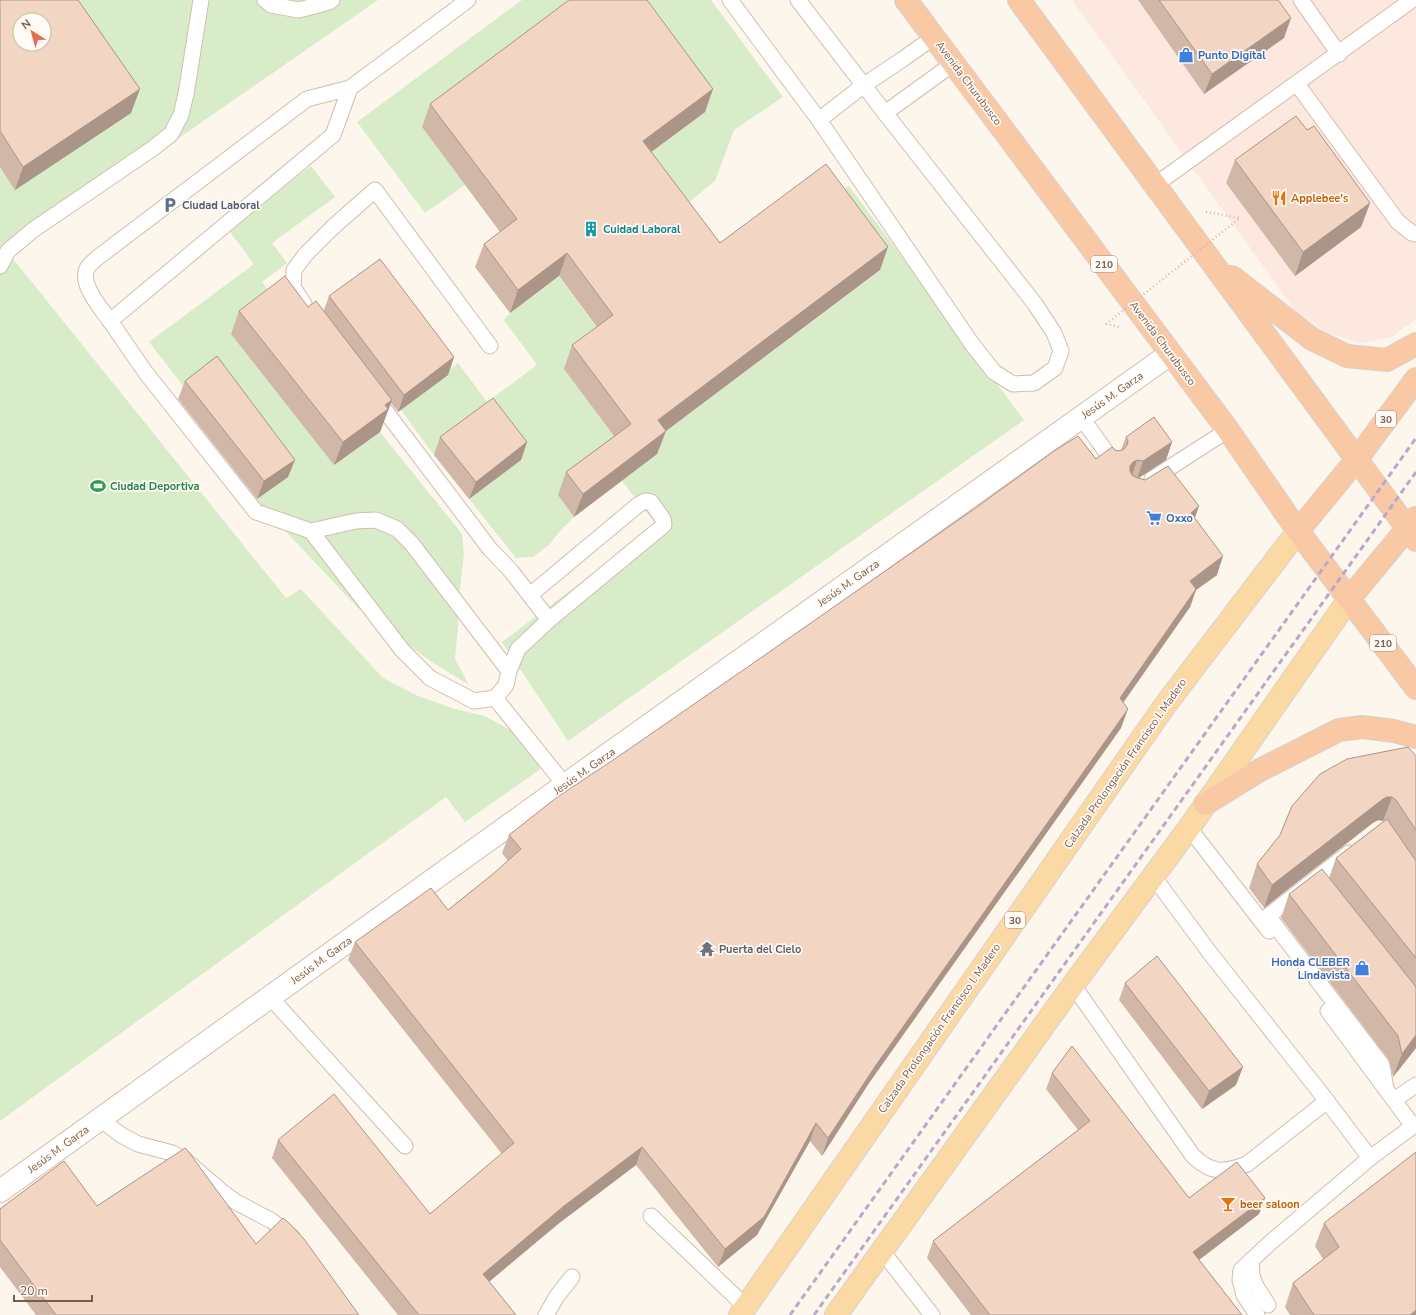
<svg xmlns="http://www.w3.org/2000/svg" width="1416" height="1315" font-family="'Nunito Sans',sans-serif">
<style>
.commercial{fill:#fde8e0}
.green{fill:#d8ecc9;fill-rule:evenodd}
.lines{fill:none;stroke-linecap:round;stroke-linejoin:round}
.service-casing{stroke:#d1beb0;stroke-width:17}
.minor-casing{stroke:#d1beb0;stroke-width:24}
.primary-casing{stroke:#dad1cd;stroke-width:24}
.trunk-casing{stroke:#dad1cd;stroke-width:24}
.path{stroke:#d9b8a5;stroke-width:2.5;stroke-dasharray:1 3;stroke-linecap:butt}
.service{stroke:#fff;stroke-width:15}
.minor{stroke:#fff;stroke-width:22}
.primary{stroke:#fbd9a5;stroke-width:22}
.trunk{stroke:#f9c8a4;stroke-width:22}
.rail{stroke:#b9a8c9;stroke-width:3;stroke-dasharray:6 4;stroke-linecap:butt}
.path-bridge{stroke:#d9b8a5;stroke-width:2.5;stroke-dasharray:1 3;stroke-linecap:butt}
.wall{fill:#d1b7a8}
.shaded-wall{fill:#aa9588}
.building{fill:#f3d5c3;stroke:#aa9588;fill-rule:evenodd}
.labels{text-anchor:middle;stroke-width:3.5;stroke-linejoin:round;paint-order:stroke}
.shield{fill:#fffaf3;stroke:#a28b7f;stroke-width:1}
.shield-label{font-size:10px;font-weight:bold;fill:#7a5c4d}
.shop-label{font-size:11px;font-weight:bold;fill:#366cbe;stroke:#fffaf3;text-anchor:start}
.street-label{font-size:11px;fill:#7a5c4d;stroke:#fffaf3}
.food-label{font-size:11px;font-weight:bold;fill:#c56008;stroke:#fffaf3;text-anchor:start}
.service-label{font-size:11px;font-weight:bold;fill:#4e5e75;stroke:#fffaf3;text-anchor:start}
.culture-label{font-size:11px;font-weight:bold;fill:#0d838f;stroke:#fffaf3;text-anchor:start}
.leisure-label{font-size:11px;font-weight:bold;fill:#27864d;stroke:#fffaf3;text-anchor:start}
.worship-label{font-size:11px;font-weight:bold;fill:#5b616d;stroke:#fffaf3;text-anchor:start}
</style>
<rect width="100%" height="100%" fill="#fdf6ec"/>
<path class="commercial" d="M1072,0h344v319l-24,18 -32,6 -32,-10 -32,-21z"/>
<g class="green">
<path d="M0,0h378l-368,255 276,343 15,-9 82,89 35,18 37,13 30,7 27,15 30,37 -77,54 -19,-25 -446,324zM20,20h24v24h-24z"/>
<path d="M522,0h69l-169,127 43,58 -40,28 -68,-91z"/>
<path d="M621,0h90l72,97 -49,33 -19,51 -42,34 -38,-51z"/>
<path d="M311,166l24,31 -63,46 15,20 -25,19 14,18 58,165 46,-33 82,102 2,19 -5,45 -1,29 -3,32 14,26 -39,-24 -73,-54 -101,-107 32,-23 -100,-85 -39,-50 105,-78 -27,-36z"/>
<path d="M849,186l175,234 -456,321 -66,-99 155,-117 -35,-44 28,-38 230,-172 -52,-71z"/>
<path d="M559,277l46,61 17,109 -48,70 -15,15 -9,12 -17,13 -17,1 -82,-103 -33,-45 57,-47 29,39 50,-37 -33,-45 6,-7z"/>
</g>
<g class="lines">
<defs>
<g id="service">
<path d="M265,0l6,5 28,5 30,-8 3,-2"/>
<path d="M730,0l89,120 153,224 22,28 19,12 21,-1 21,-15 6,-17 -7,-18 -19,-29 -150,-191 -87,-113"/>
<path d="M1301,0l38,54"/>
<path d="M1297,84l101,138 14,11 4,1"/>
<path d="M350,88l-17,47 -223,186c-9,-13 -32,-38 -22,-54 2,-3 6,-6 9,-9l210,-159 43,-11 118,-88"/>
<path d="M885,113l69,-50"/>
<path d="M819,120l45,-35 39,-26 31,-22"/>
<path d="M1155,185l257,-185"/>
<path d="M0,266l8,-15 25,-21 119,-81 19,-15 10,-19 5,-21 15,-94"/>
<path d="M304,304l-11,-17 1,-17 12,-16 27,-27 42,-37 115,156"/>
<path d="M110,321l36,52 110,139 55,19 45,-10 20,-1 21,9 15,15 97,127"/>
<path d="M374,396l116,153 21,22 38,49 -31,29 -9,22 -3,14 -11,13 70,87"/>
<path d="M1081,417l31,43"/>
<path d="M1152,479l76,-49"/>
<path d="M311,531l91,119 28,28 44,23 21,-3"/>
<path d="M530,595l108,-90 7,-4 6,1 12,17 1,6 -115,95"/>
<path d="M1189,828l80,103"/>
<path d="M1349,853l-81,63 108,141 6,8 4,24"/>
<path d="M1073,985l120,171c19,18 31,17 54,8l80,-63 -117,-148 -57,-77"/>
<path d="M270,997l135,149"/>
<path d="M1328,1011l85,115"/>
<path d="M1394,1100l22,-15"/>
<path d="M1327,1101l43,57 46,-34"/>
<path d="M100,1119l21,16 17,9 34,9 12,6 37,32 15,11 36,19 20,16"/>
<path d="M651,1216l95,91"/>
<path d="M882,1251l50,64"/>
<path d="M1251,1260l1,16 4,10 12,19"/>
<path d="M546,1315l11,-19 15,-19"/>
<path d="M1257,1315l-13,-20 -4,-15 1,-10 30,-28 99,-84"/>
</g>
<path id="minor" d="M0,1191l565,-406 605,-431"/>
<g id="primary">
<path d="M740,1315l426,-611 132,-173"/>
<path d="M836,1315l237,-330 116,-157 160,-229"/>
</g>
<g id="trunk">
<path d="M906,0l322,430 70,101 118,157"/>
<path d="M1019,0l397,540"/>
<path d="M1232,277l80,62 35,17 40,4 29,-16"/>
<path d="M1298,531l59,-72 59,-80"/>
<path d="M1349,599l67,-81"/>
<path d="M1205,804l55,-34 79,-40 23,-3 32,4 22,6"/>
</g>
</defs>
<use href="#service" class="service-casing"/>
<use href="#minor" class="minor-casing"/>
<use href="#primary" class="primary-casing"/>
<use href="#trunk" class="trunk-casing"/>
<g class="path">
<path d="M1206,212l34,6"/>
<path d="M1106,324l13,3"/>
</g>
<use href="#service" class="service"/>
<use href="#minor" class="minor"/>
<use href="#primary" class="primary"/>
<use href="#trunk" class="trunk"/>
<g class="rail">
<path d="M790,1315l626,-877"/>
<path d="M814,1315l602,-843"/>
</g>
<path class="path-bridge" d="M1106,324l134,-106"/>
</g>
<g class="wall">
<path d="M0,0l131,113 -116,77 -15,-23z"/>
<path d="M1138,0h140l6,38 -80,56z"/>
<path d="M430,104l275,8 -54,40 69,91 160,27 -214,161 -9,23 -83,63 -16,-22 8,-23 48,-36 -50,-67 8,-24 25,-18 -38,-51 -49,37 -35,-46 9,-23 16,-12 -78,-105z"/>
<path d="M1307,130l63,73 -9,24 -66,49 -69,-93 9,-23z"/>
<path d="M329,296l125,61 -6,18 -50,37 -7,-9 -11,29 -46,33 -103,-131 8,-23 69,-4 16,3z"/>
<path d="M185,381l103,96 -31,22 -79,-100z"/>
<path d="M440,437l87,5 -6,18 -52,39 -35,-44z"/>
<path d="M1126,437l46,5 -6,18 -27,18 60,28 -4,12 22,57 -21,15 -6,17 -67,96 -2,25 -252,355 -47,73 -12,-15 -53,94 -39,32 -82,-102 -78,59 -69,57 27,34h-118l-126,-157 6,-18 152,74 72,-60 -154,-194 7,-18 93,-32 45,-36 15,-13 -6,-8 7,-18 587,-376 19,-9 4,1 2,-1z"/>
<path d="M1416,756v292l-23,29 -4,-17 -108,-142 8,-24 40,-16 7,-20 48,-37 -5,-1 -5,2 -110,86 -15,-20 8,-24z"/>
<path d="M1125,983l111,102 -34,24 -83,-109z"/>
<path d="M1052,1073l137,125h76l-6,16 -60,46 43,55h-271l-44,-57 6,-17 145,-111 -32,-41z"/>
<path d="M97,1206l159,38 103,71h-323l-36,-48v-58z"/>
<path d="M1324,1223l92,92h-126l-5,-8 8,-24 30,-24 -8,-13z"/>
</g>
<g class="shaded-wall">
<path d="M1291,18l-7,20 -80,56 8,-20z"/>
<path d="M140,89l-9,24 -116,77 8,-23z"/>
<path d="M713,89l-8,23 -70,52 8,-23z"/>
<path d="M1370,203l-9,24 -66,49 8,-24z"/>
<path d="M888,247l-8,23 -230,173 8,-23z"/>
<path d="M567,253l-8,23 -49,37 8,-23z"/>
<path d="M454,357l-6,18 -50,37 6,-17z"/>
<path d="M392,400l-12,32 -46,33 9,-23 42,-37z"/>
<path d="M666,431l-9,23 -83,63 9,-23z"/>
<path d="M527,442l-6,18 -52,39 7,-17z"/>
<path d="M1172,442l-6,18 -29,19 6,-18z"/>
<path d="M295,460l-7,17 -31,22 7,-18z"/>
<path d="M1137,460l-6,18 -5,2 4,-14 3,-4z"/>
<path d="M1199,506l-7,19 -1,-12z"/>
<path d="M1223,556l-6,19 -21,15 -6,17 -77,110 7,-19 70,-117z"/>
<path d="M1128,709l-7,19 -252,355 -47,73 6,-18 48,-73z"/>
<path d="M1387,797h5l-9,24 -4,-1 -5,2 -110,86 8,-23 111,-86z"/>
<path d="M1416,1035v13l-23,29 9,-23z"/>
<path d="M1243,1067l-7,18 -34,24 7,-18z"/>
<path d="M816,1123l-6,18 -53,94 -39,32 7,-18z"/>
<path d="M642,1147l-6,18 -78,59 -81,68 6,-18 81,-68z"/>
<path d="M1265,1198l-6,16 -72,55 6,-17z"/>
<path d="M1416,1310v5h-6z"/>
</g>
<g class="building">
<path d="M0,0h78l62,89 -117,78 -23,-36zM20,20h24v24h-24z"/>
<path d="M569,0h78l66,89 -70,52 77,102 106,-79 62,83 -230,173 8,11 -83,63 -17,-22 65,-48 -59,-79 41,-30 -46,-62 -49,37 -34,-46 33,-25 -87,-115z"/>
<path d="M1159,0h119l13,18 -79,56z"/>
<path d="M1296,116l11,14 7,-4 56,77 -67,49 -68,-92z"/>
<path d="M380,259l74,98 -50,38 -75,-99z"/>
<path d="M285,276l23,31 8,-6 76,99 -7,5 3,4 -45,33 -104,-131z"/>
<path d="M217,356l78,104 -31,21 -79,-100z"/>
<path d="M493,398l34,44 -51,40 -36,-45z"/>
<path d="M1154,417l18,25 -29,19 -6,-1 -4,2 -3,4v5l2,4 3,2 10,3 23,-14 31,40 -8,7 32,43 -33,25 6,8 -76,109 8,11 -252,356 -48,73 -12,-15 -52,94 -39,32 -83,-102 -78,59 -81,68 33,41h-97l-141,-175 56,-46 96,120 84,-71 -159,-201 76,-54 17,22 45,-36 28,-25 -12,-14 47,-37 63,-42 133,-92 225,-157 77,-56 24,-15 18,23 16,-12 3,3 4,1 5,-2 3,-4 1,-4 -2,-4z"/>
<path d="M1408,747l8,9v74l-20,-30 -4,-3h-5l-4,2 -111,86 -15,-21 23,-29 12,-29 28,-32 27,-15z"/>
<path d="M1387,819l29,42v97l-80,-100z"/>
<path d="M1322,869l94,118v48l-14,19 -4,-18 -109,-142z"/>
<path d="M1157,956l86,111 -34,24 -84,-108z"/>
<path d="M1072,1046l117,152 48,-36 28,36 -72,54 49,63h-252l-57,-74 157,-120 -38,-48z"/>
<path d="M185,1148l3,3 68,93 27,-26 7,6 14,15 55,76h-303l-56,-75v-31l64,-48 33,45z"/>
<path d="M1416,1152v158l-6,5h-96l-21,-32 46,-36 -15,-24z"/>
</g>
<defs>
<symbol id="shop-bare" viewBox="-9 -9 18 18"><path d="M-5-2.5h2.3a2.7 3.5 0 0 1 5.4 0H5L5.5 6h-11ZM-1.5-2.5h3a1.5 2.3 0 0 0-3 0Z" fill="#3f7fe0" stroke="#fffaf3" stroke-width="2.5" paint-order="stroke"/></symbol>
<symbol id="restaurant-bare" viewBox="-9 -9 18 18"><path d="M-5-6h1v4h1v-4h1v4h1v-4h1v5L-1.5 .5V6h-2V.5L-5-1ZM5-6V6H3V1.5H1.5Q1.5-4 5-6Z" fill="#e8710a" stroke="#fffaf3" stroke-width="2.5" paint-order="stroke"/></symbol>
<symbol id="parking-bare" viewBox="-9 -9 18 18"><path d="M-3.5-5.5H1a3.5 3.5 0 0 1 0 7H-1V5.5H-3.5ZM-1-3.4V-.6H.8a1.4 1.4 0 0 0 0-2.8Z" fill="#5c6f8a" stroke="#fffaf3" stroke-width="2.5" paint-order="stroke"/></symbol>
<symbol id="building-bare" viewBox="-9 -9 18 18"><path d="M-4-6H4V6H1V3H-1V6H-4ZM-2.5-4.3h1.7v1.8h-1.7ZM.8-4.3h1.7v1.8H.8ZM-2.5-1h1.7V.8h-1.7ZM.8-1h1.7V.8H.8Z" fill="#0f9aa8" stroke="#fffaf3" stroke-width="2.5" paint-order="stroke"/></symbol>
<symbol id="stadium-bare" viewBox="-9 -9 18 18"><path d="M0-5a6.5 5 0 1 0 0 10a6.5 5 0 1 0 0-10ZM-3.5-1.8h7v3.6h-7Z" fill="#2e9e5b" stroke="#fffaf3" stroke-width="2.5" paint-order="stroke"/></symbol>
<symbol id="supermarket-bare" viewBox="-9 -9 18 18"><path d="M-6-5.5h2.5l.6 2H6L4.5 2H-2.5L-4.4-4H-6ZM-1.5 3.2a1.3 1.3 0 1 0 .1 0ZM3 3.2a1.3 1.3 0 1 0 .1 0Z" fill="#3f7fe0" stroke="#fffaf3" stroke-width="2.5" paint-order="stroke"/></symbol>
<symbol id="temple-bare" viewBox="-9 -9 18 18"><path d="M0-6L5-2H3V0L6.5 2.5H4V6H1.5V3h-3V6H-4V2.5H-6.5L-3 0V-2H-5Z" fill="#6b7280" stroke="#fffaf3" stroke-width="2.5" paint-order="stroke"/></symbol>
<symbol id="bar-bare" viewBox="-9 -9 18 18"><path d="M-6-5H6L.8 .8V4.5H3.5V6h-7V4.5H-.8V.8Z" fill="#e8710a" stroke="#fffaf3" stroke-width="2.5" paint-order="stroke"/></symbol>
</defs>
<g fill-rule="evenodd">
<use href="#shop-bare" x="1175" y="44" width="22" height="22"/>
<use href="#restaurant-bare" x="1268" y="187" width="22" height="22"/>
<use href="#parking-bare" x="159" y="194" width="22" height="22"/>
<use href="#building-bare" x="580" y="218" width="22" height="22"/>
<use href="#stadium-bare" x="87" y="475" width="22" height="22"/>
<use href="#supermarket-bare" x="1143" y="507" width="22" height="22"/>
<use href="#temple-bare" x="696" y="938" width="22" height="22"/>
<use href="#shop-bare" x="1351" y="957" width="22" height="22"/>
<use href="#bar-bare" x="1217" y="1193" width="22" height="22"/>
</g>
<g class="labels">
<g class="shield">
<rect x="1091" y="256" width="26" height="16" rx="3"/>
<rect x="1376" y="411" width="20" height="16" rx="3"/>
<rect x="1370" y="635" width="26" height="16" rx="3"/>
<rect x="1005" y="912" width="20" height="16" rx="3"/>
</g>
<g class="shield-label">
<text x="1104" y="268">210</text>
<text x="1386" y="423">30</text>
<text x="1383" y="647">210</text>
<text x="1015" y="924">30</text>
</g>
<g class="shop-label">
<text x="1198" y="59">Punto Digital</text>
<text x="1166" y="522">Oxxo</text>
<text x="1350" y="966" text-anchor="end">Honda CLEBER<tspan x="1350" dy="13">Lindavista</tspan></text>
</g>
<g class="street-label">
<text transform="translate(969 83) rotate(53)" y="4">Avenida Churubusco</text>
<text transform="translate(1163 343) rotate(53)" y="4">Avenida Churubusco</text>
<text transform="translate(1112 395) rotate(-35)" y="4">Jesús M. Garza</text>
<text transform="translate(848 583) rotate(-35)" y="4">Jesús M. Garza</text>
<text transform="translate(1125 763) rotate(-55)" y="4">Calzada Prolongación Francisco I. Madero</text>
<text transform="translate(584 771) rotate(-35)" y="4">Jesús M. Garza</text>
<text transform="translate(321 960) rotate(-36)" y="4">Jesús M. Garza</text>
<text transform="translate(939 1028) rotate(-55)" y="4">Calzada Prolongación Francisco I. Madero</text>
<text transform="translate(58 1149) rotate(-36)" y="4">Jesús M. Garza</text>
</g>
<g class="food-label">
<text x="1291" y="202">Applebee's</text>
<text x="1240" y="1208">beer saloon</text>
</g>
<g class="service-label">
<text x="182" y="209">Ciudad Laboral</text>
</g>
<g class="culture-label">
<text x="603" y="233">Cuidad Laboral</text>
</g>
<g class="leisure-label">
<text x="110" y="490">Ciudad Deportiva</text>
</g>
<g class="worship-label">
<text x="719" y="953">Puerta del Cielo</text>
</g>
</g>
<g transform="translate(32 32) rotate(323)"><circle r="19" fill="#fffaf3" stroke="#cabbb1"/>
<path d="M0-3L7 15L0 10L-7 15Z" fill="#e76f51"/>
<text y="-6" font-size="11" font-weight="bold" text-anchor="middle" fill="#7a5c4d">N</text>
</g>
<path d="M14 1295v6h78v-6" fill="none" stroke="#7a5c4d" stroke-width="2"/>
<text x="20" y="1295" font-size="12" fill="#7a5c4d" stroke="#fffaf3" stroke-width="3" paint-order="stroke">20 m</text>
</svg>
